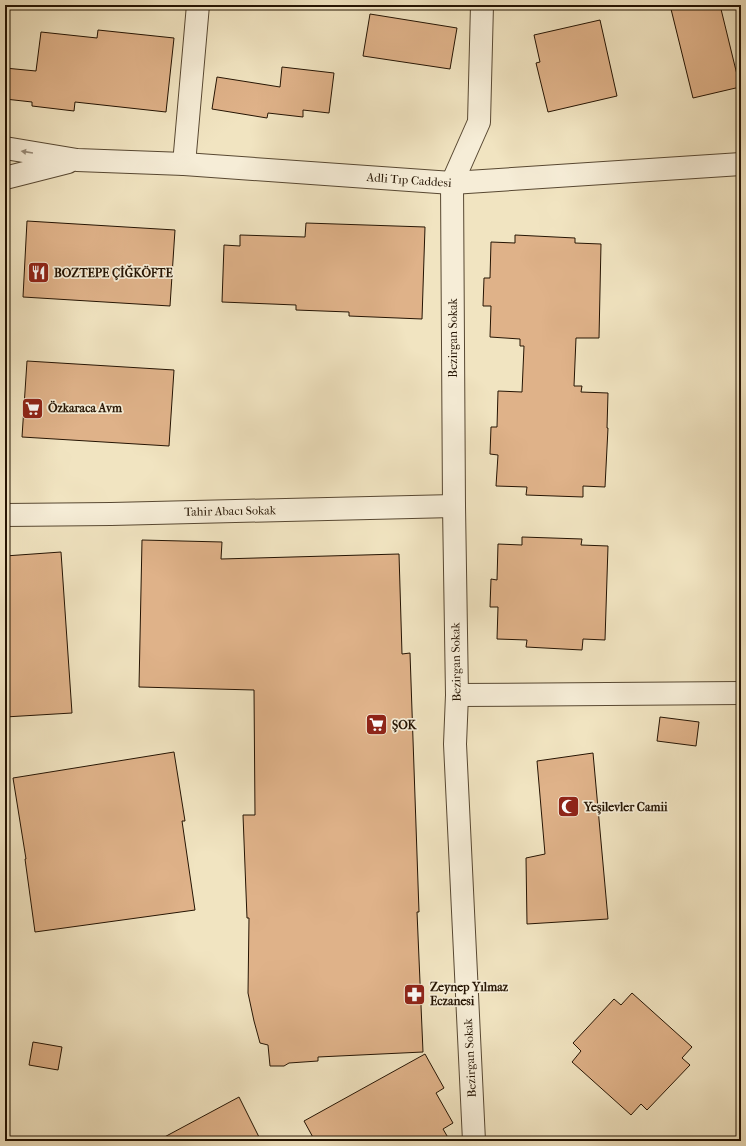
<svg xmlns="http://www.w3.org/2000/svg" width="746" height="1146" font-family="'IM FELL French Canon',serif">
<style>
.building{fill:#dfb289;stroke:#251403}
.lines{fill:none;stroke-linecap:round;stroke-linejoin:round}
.minor-casing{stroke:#584832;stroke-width:24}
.tertiary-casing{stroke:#584832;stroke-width:24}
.minor{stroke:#f6edd7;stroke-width:22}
.tertiary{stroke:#f6edd7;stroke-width:22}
.oneway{fill:#988b78}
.labels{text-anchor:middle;stroke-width:3.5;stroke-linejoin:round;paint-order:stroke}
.street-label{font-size:12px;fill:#251403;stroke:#f6edd7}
.poi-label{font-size:12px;font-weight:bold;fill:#251403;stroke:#f6edd7;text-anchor:start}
</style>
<rect width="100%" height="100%" fill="#f1e4c1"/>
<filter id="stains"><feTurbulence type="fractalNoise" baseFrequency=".005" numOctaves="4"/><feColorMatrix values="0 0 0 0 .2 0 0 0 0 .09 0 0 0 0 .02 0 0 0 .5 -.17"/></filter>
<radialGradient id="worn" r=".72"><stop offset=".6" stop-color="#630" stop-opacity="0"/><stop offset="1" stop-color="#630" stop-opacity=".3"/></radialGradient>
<g class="building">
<path d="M670,5h50l20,82 -47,11z"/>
<path d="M370,14l87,14 -7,41 -87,-13z"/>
<path d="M600,20l17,76 -69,16 -12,-49 4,-1 -6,-27z"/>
<path d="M98,30l76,8 -8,74 -91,-10 -1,9 -42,-5v-4l-27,-3v-31l31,3 5,-39 56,6z"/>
<path d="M282,67l52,6 -5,40 -26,-3v7l-35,-4 -1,5 -55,-9 5,-32 63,10z"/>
<path d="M27,221l148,9 -5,76 -147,-9z"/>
<path d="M306,223l119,4 -3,92 -73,-3v-4l-53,-2v-5l-74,-3 2,-57 16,1v-11l65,2z"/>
<path d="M515,235l60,3v5l26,1 -2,94h-23l-2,48h8l-1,6 27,1 -1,35h1l-3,59 -22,-1v11l-57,-2 1,-8 -31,-1 2,-31 -8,-1 1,-27h6l1,-36 24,1 2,-46h-4v-7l-30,-2 1,-31h-8l1,-28h6l1,-36 24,1z"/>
<path d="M27,361l147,9 -5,76 -147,-9z"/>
<path d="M522,537l60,2 -1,6 27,1 -3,94 -22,-1 -1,11 -56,-3 1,-7 -30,-1 1,-32h-8l1,-28 6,1 1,-36 24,1z"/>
<path d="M142,540l80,2 -1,17 178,-5 3,100 8,-1 9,259h-2l6,140 -105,5v4l-29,2 -5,3h-14l-2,-21 -8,-2 -6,-22 -6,-28 1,-75h-2l-4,-103h12l-1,-125 -115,-3z"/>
<path d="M61,552l11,161 -67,4v-161z"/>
<path d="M660,717l39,5 -3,24 -39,-5z"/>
<path d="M174,752l11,69h-3l13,89 -160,22 -10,-73h1l-13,-81z"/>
<path d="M593,753l15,166 -81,5 -1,-66 19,-4 -8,-93z"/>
<path d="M632,993l60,54 -10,11 8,7 -43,45 -6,-6 -10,11 -59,-53 9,-11 -8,-8 41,-44 7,6z"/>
<path d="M33,1042l29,5 -4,23 -29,-5z"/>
<path d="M425,1054l19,34 -8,5 17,30 -10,6 7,12h-135l-11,-20z"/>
<path d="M239,1097l22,44h-104z"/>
</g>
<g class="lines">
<defs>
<g id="minor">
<path d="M184,164l14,-159"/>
<path d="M5,515l106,-1 343,-8"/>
<path d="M457,695l284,-2"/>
<path d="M474,1141l-19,-397 2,-49 -3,-189 -2,-323 27,-61 3,-117"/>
</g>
<g id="tertiary">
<path d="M5,148l72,12 107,4 268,19 289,-19"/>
<path d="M5,178l63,-16"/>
</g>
</defs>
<use href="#minor" class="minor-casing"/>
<use href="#tertiary" class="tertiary-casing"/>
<use href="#minor" class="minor"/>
<use href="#tertiary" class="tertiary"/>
</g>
<defs><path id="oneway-solid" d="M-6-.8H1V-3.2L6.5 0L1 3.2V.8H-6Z"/></defs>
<use class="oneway" href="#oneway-solid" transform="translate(27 152) rotate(-171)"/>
<defs>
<symbol id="restaurant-square" viewBox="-11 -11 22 22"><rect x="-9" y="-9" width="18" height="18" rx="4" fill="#8f2418" stroke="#f6edd7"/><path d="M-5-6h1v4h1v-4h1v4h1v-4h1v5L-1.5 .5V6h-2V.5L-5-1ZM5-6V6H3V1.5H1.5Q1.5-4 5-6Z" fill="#fff"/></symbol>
<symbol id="supermarket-square" viewBox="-11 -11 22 22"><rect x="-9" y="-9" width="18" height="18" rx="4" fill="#8f2418" stroke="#f6edd7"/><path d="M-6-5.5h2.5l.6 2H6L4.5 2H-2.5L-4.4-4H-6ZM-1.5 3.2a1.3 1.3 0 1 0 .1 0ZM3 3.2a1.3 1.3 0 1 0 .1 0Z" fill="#fff"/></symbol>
<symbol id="mosque-square" viewBox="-11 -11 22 22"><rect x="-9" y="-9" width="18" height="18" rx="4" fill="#8f2418" stroke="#f6edd7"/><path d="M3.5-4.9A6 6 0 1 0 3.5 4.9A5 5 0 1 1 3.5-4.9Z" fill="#fff"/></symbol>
<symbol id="pharmacy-square" viewBox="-11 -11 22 22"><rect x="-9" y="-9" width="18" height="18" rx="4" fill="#8f2418" stroke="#f6edd7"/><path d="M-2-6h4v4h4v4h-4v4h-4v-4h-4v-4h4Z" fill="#fff"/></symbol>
</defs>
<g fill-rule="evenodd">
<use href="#restaurant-square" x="26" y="260" width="25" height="25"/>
<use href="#supermarket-square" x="20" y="396" width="25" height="25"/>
<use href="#supermarket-square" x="364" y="712" width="25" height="25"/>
<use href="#mosque-square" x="556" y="794" width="25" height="25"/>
<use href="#pharmacy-square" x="402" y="982" width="25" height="25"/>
</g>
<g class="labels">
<g class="street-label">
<text transform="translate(409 180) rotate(4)" y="4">Adli Tıp Caddesi</text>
<text transform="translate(453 338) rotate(-90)" y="4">Bezirgan Sokak</text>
<text transform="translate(230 511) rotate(-1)" y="4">Tahir Abacı Sokak</text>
<text transform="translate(456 662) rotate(-91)" y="4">Bezirgan Sokak</text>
<text transform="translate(470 1058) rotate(-93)" y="4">Bezirgan Sokak</text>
</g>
<g class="poi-label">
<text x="54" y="277">BOZTEPE ÇİĞKÖFTE</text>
<text x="48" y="412">Özkaraca Avm</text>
<text x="392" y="729">ŞOK</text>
<text x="584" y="811">Yeşilevler Camii</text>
<text x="430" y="991">Zeynep Yılmaz<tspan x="430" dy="14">Eczanesi</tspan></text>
</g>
</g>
<rect width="746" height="1146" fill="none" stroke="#f1e4c1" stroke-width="20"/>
<rect x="6" y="6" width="734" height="1134" fill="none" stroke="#251403" stroke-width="2"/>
<rect x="10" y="10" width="726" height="1126" fill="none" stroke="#251403"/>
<rect width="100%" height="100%" filter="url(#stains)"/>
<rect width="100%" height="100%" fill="url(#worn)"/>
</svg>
